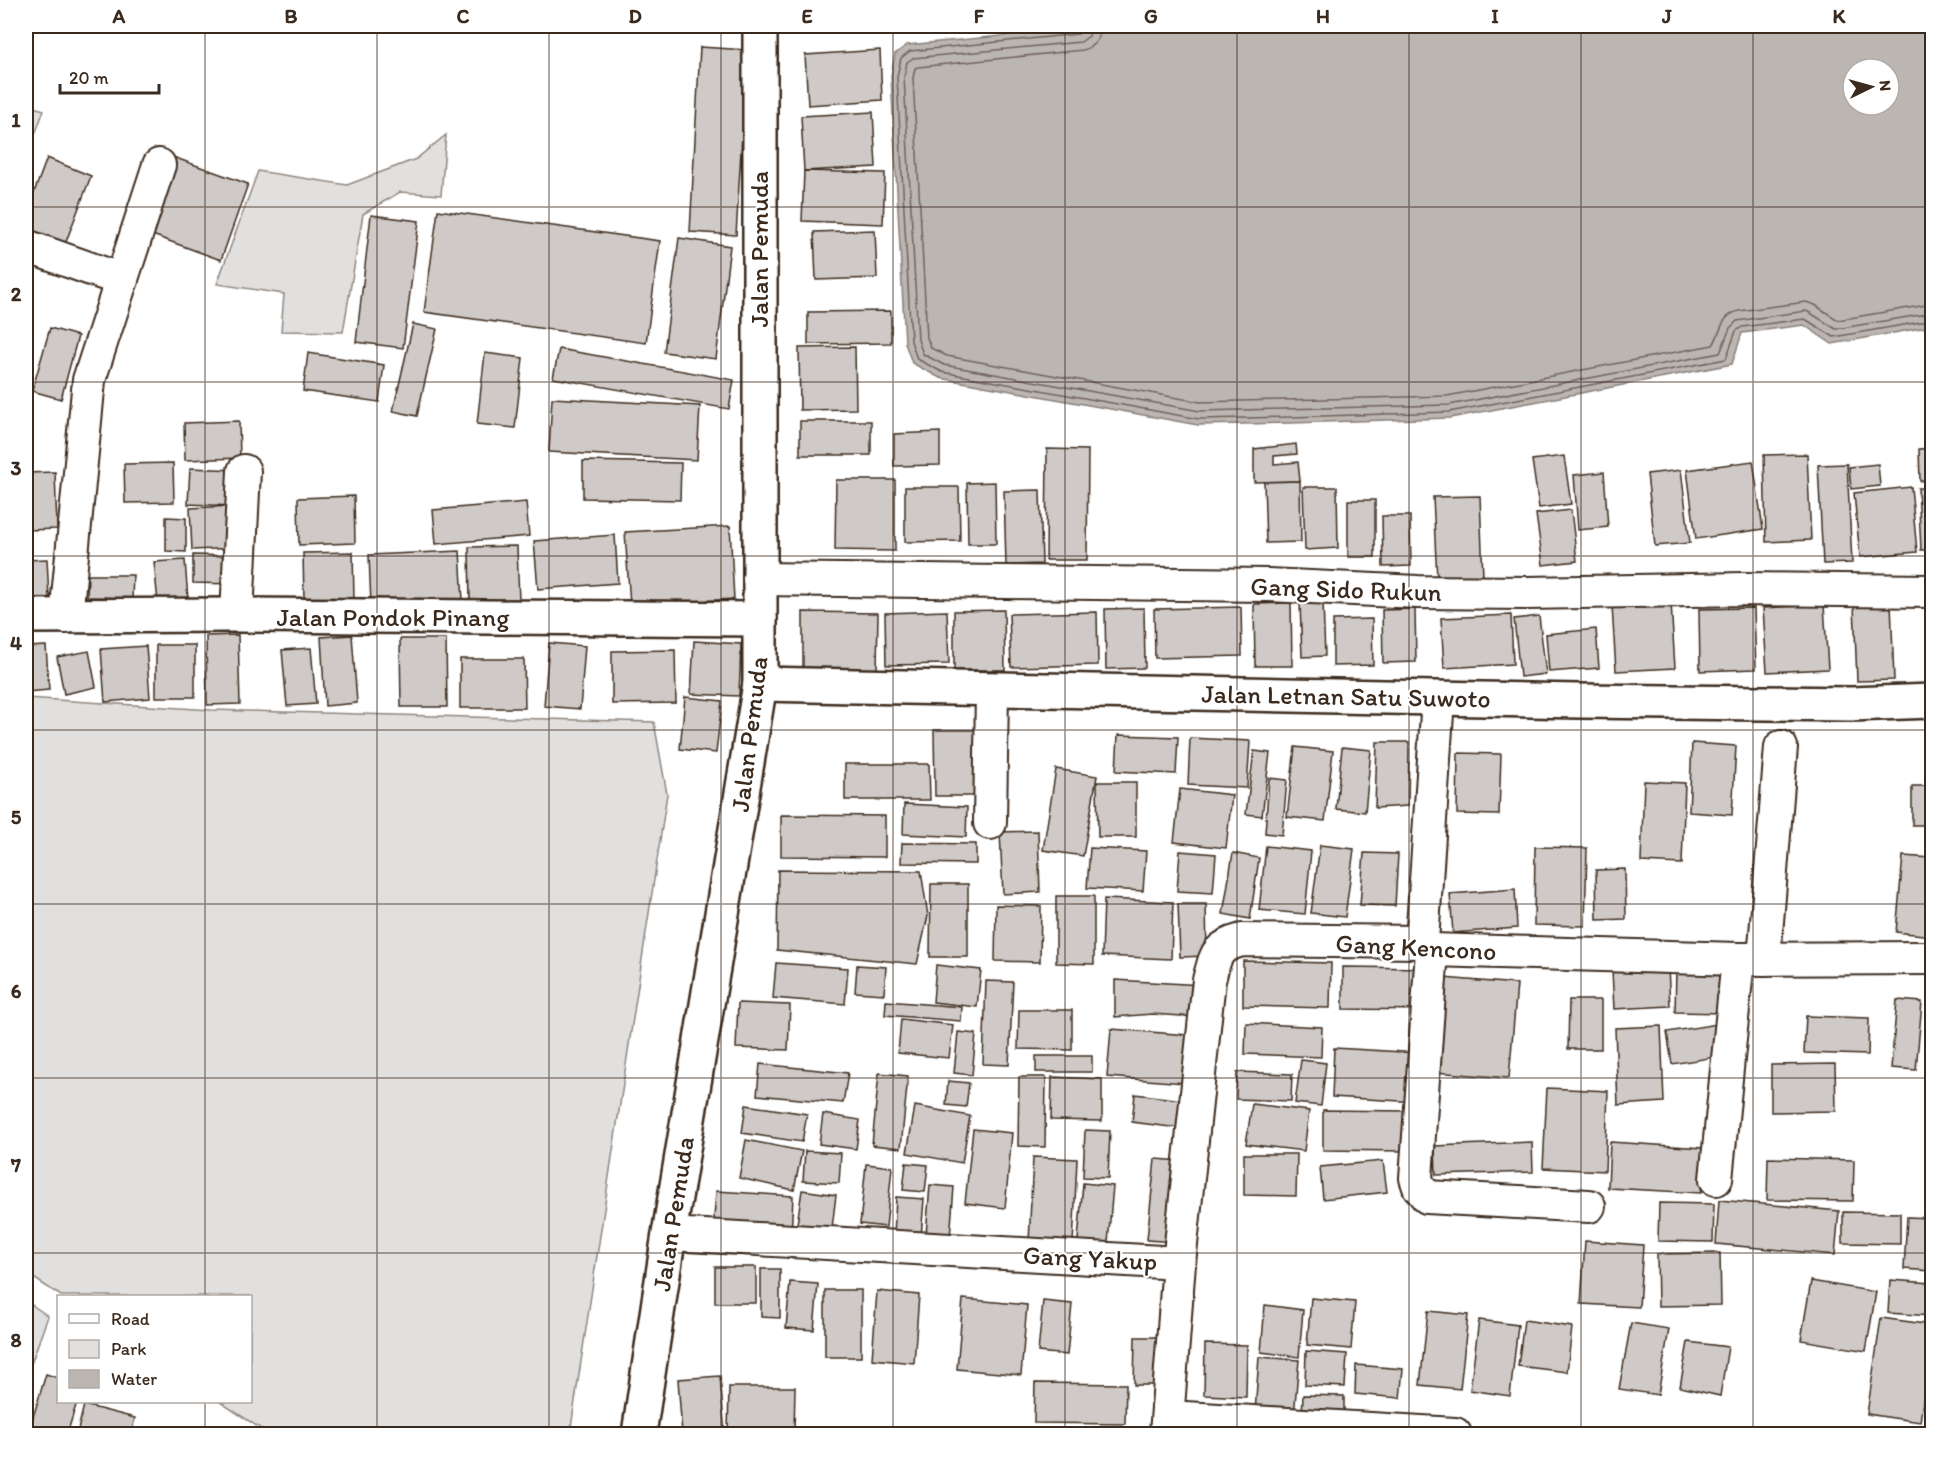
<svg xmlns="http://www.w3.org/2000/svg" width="1958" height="1460" font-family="Itim,sans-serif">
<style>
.green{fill:#e2e0de;stroke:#8e857e;stroke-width:1.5}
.water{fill:#bcb6b3;stroke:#887e77;stroke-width:1.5;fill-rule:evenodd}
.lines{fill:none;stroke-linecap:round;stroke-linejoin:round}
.shore{stroke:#6f625a;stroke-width:1.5}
.building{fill:#cfcac7;stroke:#3b2a1e;stroke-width:1.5}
.minor-casing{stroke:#3b2a1e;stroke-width:36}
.tertiary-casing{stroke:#3b2a1e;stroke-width:38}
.secondary-casing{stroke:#3b2a1e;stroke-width:38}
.primary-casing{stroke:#3b2a1e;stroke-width:38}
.minor{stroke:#fff;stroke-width:32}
.tertiary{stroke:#fff;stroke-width:33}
.secondary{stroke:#fff;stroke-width:33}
.primary{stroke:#fff;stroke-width:33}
.grid{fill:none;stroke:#3b2a1e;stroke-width:1.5;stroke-opacity:0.55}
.labels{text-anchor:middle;stroke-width:4.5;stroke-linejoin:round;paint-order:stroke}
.street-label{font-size:26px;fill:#3b2a1e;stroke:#fff}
.neatline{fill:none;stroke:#3b2a1e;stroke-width:2}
.grid-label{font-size:20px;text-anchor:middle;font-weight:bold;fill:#3b2a1e}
</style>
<rect width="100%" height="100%" fill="#fff"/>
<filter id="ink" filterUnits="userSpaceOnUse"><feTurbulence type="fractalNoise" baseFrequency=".0167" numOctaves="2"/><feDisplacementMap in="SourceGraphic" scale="12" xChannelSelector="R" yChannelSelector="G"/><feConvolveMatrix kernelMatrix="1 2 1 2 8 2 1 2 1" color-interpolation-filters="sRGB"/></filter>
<g filter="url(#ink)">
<g class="green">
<path d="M26,105l18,5 -18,49z"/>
<path d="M446,135l-5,60 -41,-3 -37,22 -20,118 -62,-1 3,-37 -67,-10 41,-113 89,14 69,-26z"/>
<path d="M26,698l185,12 443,12 13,72 -97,640h-301l-49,-32h30v-106h-189l-35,-23z"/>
<path d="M26,1301l22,15 -22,62z"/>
</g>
<path class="water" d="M1108,26h824v300l-100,18 -28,-19 -62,8 -10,31 -282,54 -159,5 -93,2 -258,-47 -28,-15 -7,-20 -14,-267 4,-22 12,-9zM1853,69h36v36h-36z"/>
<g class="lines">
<g class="shore">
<path d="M1084,26l-1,5 -5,3 -168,17 -9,7 -4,19 14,264 6,18 25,13 257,47 92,-2 158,-5 277,-53 10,-28 6,-4 63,-8 29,18 98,-17"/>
<path d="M1092,26l-3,10 -8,6 -168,16 -6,4 -3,15 14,263 5,14 21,11 256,46 249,-6 271,-52 10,-25 7,-7 69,-10 6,3 24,15 96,-16"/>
<path d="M1101,26c0,12 -6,20 -18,24l-165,17 -3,1 -2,10 14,260 4,10 16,8 253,46 247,-6 266,-51c9,-14 7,-29 26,-34l67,-9 9,3 23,15 94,-16"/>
</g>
</g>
<g class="building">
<path d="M700,47l47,3 -11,185 -46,-3z"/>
<path d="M880,50l2,50 -74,5 -3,-50z"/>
<path d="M873,112l3,55 -72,4 -3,-55z"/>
<path d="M173,157l75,27 -27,76 -74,-27z"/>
<path d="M47,158l44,18 -29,76 -36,-14v-24z"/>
<path d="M804,171l81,2 -2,51 -81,-3z"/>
<path d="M438,210l222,31 -14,102 -222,-31z"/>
<path d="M371,215l48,6 -16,127 -47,-6z"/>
<path d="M875,230l2,48 -61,2 -2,-48z"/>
<path d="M679,238l51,8 -14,113 -52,-7z"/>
<path d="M891,311v32l-83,1v-32z"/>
<path d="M413,324l24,5 -20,87 -24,-5z"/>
<path d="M50,328l28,8 -17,63 -29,-8z"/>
<path d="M855,347l1,62 -56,1 -1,-62z"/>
<path d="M559,349l175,31 -5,29 -176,-31z"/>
<path d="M308,353l76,12 -5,37 -76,-11z"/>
<path d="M485,353l38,5 -8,70 -38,-4z"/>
<path d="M552,398l148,8 -3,54 -148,-8z"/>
<path d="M239,421l1,37 -55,2 -1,-37z"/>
<rect x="800" y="421" width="71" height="34"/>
<path d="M940,432v33l-46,1v-32z"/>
<path d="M1296,444l1,10 -23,2v8l24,-2 2,19 -46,1v-33z"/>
<path d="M1932,448v33h-12l-1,-32z"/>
<path d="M1047,449l41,1 -1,110h-41z"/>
<path d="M1807,454l4,86 -45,2 -2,-87z"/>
<path d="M1564,456l7,48 -32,4 -7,-48z"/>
<path d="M583,461l98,2 -1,37 -97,-2z"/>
<path d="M1753,461l10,68 -67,10 -9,-69z"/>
<path d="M173,463l1,39 -49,1 -1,-39z"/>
<path d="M1847,464l5,99 -29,1 -5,-99z"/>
<path d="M1878,464l2,22 -29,3 -2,-22z"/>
<path d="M190,468l46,2 -2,36 -46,-2z"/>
<path d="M1681,470l9,73 -35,3 -8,-72z"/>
<path d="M55,472l2,57 -31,1v-57z"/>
<path d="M1604,472l4,55 -30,3 -4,-55z"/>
<path d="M836,480h59v71l-60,-1z"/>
<path d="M1300,481l1,61 -35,1 -2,-61z"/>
<path d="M995,482l1,62h-28l-1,-61z"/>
<path d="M905,487h54l1,54 -55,1z"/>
<path d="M1303,487h34l1,61 -33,2z"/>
<path d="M1911,487l6,65 -57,5 -6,-64z"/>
<path d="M1918,488h14v62h-11z"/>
<path d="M1040,490l2,74 -36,1 -2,-74z"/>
<path d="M354,496l1,47 -56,2 -1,-47z"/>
<path d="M1480,496l3,82 -46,2 -4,-83z"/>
<rect x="1348" y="500" width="27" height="57"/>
<path d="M526,502l3,34 -93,8 -3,-34z"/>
<path d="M234,506l2,42 -44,2 -2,-42z"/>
<path d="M1571,510l6,51 -34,4 -7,-51z"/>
<path d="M1382,516h28l1,50 -28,1z"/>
<path d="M166,517l20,1v34l-20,-1z"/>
<path d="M730,526l4,73 -104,6 -5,-73z"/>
<path d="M615,535l3,48 -80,6 -4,-48z"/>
<path d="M517,546l2,55 -49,2 -1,-56z"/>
<path d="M460,551l3,50 -92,4 -2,-50z"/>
<path d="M353,552l1,47 -50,1 -1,-47z"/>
<path d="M193,555l42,1v28l-42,-1z"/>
<path d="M47,559l2,39 -23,1v-39z"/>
<path d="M185,560l3,40 -30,3 -4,-41z"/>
<path d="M88,575h45l-1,23 -45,-1z"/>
<path d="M1323,602l2,54 -23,1 -2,-54z"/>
<path d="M1291,603l1,63h-37l-1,-62z"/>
<path d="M1671,603l4,65 -59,3 -4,-65z"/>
<path d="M1891,603l3,77 -37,1 -3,-77z"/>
<path d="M1824,605l4,64 -61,3 -4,-64z"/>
<path d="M1241,607l1,49 -87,2 -1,-49z"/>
<path d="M1144,608l1,60 -39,1 -1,-60z"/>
<path d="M1754,608l2,61 -56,2 -1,-62z"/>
<path d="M1415,609l1,53 -33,1 -1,-53z"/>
<path d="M1004,610l1,60h-51v-59z"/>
<path d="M947,611l2,53 -63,1 -1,-52z"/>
<path d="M803,612l75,1 -1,56h-74z"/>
<path d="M1097,612l1,53 -87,2 -2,-53z"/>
<path d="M1511,615l2,49 -69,4 -3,-50z"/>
<path d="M1929,615h3v53h-1z"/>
<path d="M1539,616l7,58 -26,3 -6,-58z"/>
<path d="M1372,619l1,46 -40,1v-46z"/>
<path d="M1596,629l3,39 -50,4 -3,-38z"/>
<path d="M238,635l2,69 -33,1 -1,-69z"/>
<path d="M352,635l5,68 -32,3 -4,-69z"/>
<path d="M400,639h46l1,68h-46z"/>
<path d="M694,641l47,3 -2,52 -48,-2z"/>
<path d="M549,643l36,3 -5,63 -36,-3z"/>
<rect x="156" y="645" width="39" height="52"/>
<path d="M46,646l3,44 -23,2v-45z"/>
<path d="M146,646l4,52 -45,4 -4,-53z"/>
<path d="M311,648l5,56 -29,2 -5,-56z"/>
<path d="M675,650l1,53 -64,1v-53z"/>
<path d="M89,651l7,36 -32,7 -7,-37z"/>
<path d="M460,659h64l1,49h-65z"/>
<path d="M685,697l37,4 -6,52 -36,-4z"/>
<path d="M934,730h50l1,66h-50z"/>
<path d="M1118,735l60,2 -2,37 -60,-3z"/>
<path d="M1190,738l60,3 -3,47 -59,-3z"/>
<path d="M1377,742h32l-1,64 -33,2z"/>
<path d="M1692,743l44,3 -4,69 -43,-3z"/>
<path d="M1295,747l38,4 -8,70 -38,-4z"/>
<path d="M1342,747l29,3 -6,62 -29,-3z"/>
<path d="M1254,751l16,2 -8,63 -16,-2z"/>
<path d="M1458,753l43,1 -2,61 -42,-1z"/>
<path d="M845,764h84l1,36h-85z"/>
<path d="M1056,769l41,7 -14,80 -40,-6z"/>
<path d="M1269,778l18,2 -5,55 -17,-2z"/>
<path d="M1644,781l41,2 -3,81 -41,-2z"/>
<path d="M1097,782h39v55h-38z"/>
<rect x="1912" y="786" width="20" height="39"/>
<path d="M1180,789l52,6 -6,53 -52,-6z"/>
<path d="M904,804l63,3 -1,30 -63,-3z"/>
<path d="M781,815l104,1v41l-104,-1z"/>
<path d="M1038,831l2,61 -37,2 -3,-62z"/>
<path d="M902,843l74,1v20l-75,-1z"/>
<path d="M1320,845l34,4 -9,68 -34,-4z"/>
<path d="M1266,846l45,5 -6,63 -46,-4z"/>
<path d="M1535,847l52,1 -2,78 -51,-1z"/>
<path d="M1090,848l56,3 -3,40 -56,-3z"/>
<path d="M1180,851l36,3 -3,39 -36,-2z"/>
<path d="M1233,853l26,5 -9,61 -27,-5z"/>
<path d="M1364,853l34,1 -3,52 -35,-1z"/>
<path d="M1903,856l29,2v78l-36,-4z"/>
<path d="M1625,869l1,50 -29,1 -1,-50z"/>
<path d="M778,870l143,1 7,45 -11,48 -140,-14z"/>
<path d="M931,884h37v73h-38z"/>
<path d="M1515,889l2,39 -64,5 -3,-39z"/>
<path d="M1056,896h38v68l-38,-1z"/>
<path d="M1104,899l69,3 -2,57 -69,-3z"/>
<path d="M1178,904h28l1,52 -27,1z"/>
<path d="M996,905l45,1 -1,56 -45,-1z"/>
<path d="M1243,961l88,2 -1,45 -87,-2z"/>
<path d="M776,963l72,5 -3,36 -72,-6z"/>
<path d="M857,965l29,2 -2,27 -29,-2z"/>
<path d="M936,965l45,5 -4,37 -44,-5z"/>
<path d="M1343,967l83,1v42l-83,-1z"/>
<path d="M1668,968l2,38 -56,3 -2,-38z"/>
<path d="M1676,970l50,2 -1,41 -50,-1z"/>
<path d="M1443,978l74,6 -8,94 -74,-6z"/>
<path d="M1115,980l87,5 -6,32 -44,-3 -37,3z"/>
<path d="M986,981l27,1 -4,83 -26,-1z"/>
<path d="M1569,1000h32v49h-33z"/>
<path d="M1897,1000l25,2 -6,68 -25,-2z"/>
<path d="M886,1001l76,6 -1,14 -76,-6z"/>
<path d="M738,1003l52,2 -2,45 -52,-2z"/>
<path d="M1019,1010h53v40l-54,-1z"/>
<path d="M1806,1016l63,2 -1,37 -64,-2z"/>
<path d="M901,1019l52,6 -4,33 -51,-5z"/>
<path d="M1246,1023l76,4 -1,30 -76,-3z"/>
<path d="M1717,1024l5,32 -50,8 -5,-32z"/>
<path d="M1661,1026l3,76 -46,3 -3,-77z"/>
<path d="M1111,1029l77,6 -3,48 -78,-6z"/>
<path d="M958,1032l18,2 -4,41 -18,-2z"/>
<path d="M1334,1048l86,5 -2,49 -86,-5z"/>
<rect x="1036" y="1056" width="56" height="16"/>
<path d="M1301,1060l25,3 -5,43 -26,-3z"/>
<path d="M760,1064l88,9 -5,30 -86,-8z"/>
<path d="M1835,1064l1,47 -65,1v-47z"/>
<path d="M1237,1072l55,2 -1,27 -55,-2z"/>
<path d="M879,1073l29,3 -7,72 -29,-3z"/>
<path d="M1019,1077h27l-1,70 -27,-1z"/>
<path d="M1052,1077l50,2v42l-51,-1z"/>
<path d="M948,1081l21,2 -3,24 -20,-2z"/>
<path d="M1547,1088l61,3 -3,80 -62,-3z"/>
<path d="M1135,1094l47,6 -4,28 -46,-6z"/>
<path d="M1252,1104l57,7 -5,40 -58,-7z"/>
<path d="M746,1105l61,9 -5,28 -60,-9z"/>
<path d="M915,1106l55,10 -8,47 -55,-10z"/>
<path d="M1323,1110l83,1v40l-83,-1z"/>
<path d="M823,1114l37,6 -4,29 -37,-5z"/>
<path d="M973,1129l39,4 -7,75 -40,-5z"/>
<path d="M1085,1130l25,1 -2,47 -25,-1z"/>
<path d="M746,1140l56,11 -8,39 -55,-12z"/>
<path d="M1532,1142l1,30 -97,3 -1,-29z"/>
<path d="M1610,1142l93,6 -2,45 -93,-5z"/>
<path d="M805,1151l36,2 -2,30 -36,-2z"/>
<path d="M1244,1154h53l-1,42 -52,-1z"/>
<path d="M1033,1157l44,2 -4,86 -44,-2z"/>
<path d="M1768,1158l86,2 -1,41 -86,-1z"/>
<path d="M1155,1159l28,2 -8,81 -28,-2z"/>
<path d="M1383,1161l4,31 -64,7 -3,-32z"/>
<path d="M906,1163l22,2 -3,27 -22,-2z"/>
<path d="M866,1164l26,3 -6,60 -26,-3z"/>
<path d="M1083,1183l30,3 -6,68 -30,-3z"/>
<path d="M930,1185l24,2 -4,51 -24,-3z"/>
<path d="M802,1190l34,5 -5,41 -35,-5z"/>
<path d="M716,1191l77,5 -2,40 -78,-5z"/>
<path d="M896,1197l28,2 -3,38 -27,-1z"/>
<path d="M1719,1200l120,11 -4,44 -119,-11z"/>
<path d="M1659,1203l55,1 -1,38 -55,-1z"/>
<path d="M1843,1212l57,1v31l-57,-1z"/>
<path d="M1907,1217l25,1v53l-28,-2z"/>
<path d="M1585,1241l58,4 -4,62 -58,-3z"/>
<path d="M1720,1253l1,52 -63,1 -1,-52z"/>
<rect x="715" y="1267" width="41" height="36"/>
<path d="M761,1269h19v49l-19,-1z"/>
<path d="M1890,1280l42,3v33l-44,-3z"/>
<path d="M1811,1281l65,11 -10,59 -65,-11z"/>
<path d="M790,1282l28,2 -4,46 -28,-2z"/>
<rect x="825" y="1290" width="36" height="67"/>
<path d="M877,1291l42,4 -5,68 -42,-4z"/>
<path d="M1311,1298l44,4 -4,47 -44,-4z"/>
<path d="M963,1299l64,6 -6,70 -64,-6z"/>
<path d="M1043,1301l29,3 -5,51 -29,-3z"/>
<path d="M1265,1305l38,5 -4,47 -38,-5z"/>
<path d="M1428,1311l40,4 -8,74 -40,-4z"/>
<path d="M1881,1318l51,7v14l-12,83 -53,-8z"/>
<path d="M1479,1320l39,5 -8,71 -40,-6z"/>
<path d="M1524,1320l48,7 -5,45 -49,-6z"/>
<path d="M1631,1323l38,6 -11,66 -39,-6z"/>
<path d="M1135,1337h23l-1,48h-23z"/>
<path d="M1688,1342l40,5 -8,49 -40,-9z"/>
<path d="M1205,1344l42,1 -1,52 -42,-2z"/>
<path d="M1306,1351l41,3 -2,33 -40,-2z"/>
<path d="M1259,1357l40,3 -5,55 -39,-3z"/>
<path d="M1356,1365l47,4 -3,29 -45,-4z"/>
<path d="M46,1374l12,4v24h19l-10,32h-39z"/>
<path d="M720,1376l5,58h-43l-4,-55z"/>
<path d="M1035,1383l91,1 -1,40 -91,-1z"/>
<path d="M729,1387h66l-1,47h-66z"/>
<path d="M1303,1395l41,1v20h-42z"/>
<path d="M84,1405l51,13 -4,16h-54z"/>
</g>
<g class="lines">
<defs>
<g id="minor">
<path d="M26,246l96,34"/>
<path d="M759,579l509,6 150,7 109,1 217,-4 188,2"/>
<path d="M237,615l7,-144"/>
<path d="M66,617l23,-237 70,-215"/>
<path d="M990,823l2,-133"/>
<path d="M1422,942l16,-244"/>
<path d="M1432,950l-16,228 3,9 8,10 162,9"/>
<path d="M1764,959l17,-212"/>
<path d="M1716,1179l22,-220"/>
<path d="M669,1234l510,29"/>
<path d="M1168,1417l287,17"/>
<path d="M1166,1434l13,-171 30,-283c7,-25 6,-33 33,-40l180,2 10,8 306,9 194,-1"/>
</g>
<path id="tertiary" d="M26,616l211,-1 523,4"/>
<path id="secondary" d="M760,684l819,17 272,3 81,-3"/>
<path id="primary" d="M639,1434l30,-200 91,-550v-658"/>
</defs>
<use href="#minor" class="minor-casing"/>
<use href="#tertiary" class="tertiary-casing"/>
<use href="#secondary" class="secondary-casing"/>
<use href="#primary" class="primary-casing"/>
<use href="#minor" class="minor"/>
<use href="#tertiary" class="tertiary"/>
<use href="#secondary" class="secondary"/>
<use href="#primary" class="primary"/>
</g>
</g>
<path class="grid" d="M205,26v1270M377,26v1408M549,26v1408M721,26v1408M893,26v1408M1065,26v1408M1237,26v1408M1409,26v1408M1581,26v1408M1753,26v1408M26,207h1906M26,382h1906M26,556h1906M26,730h1906M26,904h1906M26,1078h1906M26,1253h1906M205,1402v32"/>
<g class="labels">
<g class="street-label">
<text transform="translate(759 249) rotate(-90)" y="9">Jalan Pemuda</text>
<text transform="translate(1346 589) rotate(2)" y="9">Gang Sido Rukun</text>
<text x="393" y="626">Jalan Pondok Pinang</text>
<text transform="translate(1346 696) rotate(1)" y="9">Jalan Letnan Satu Suwoto</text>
<text transform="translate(749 734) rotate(-83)" y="9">Jalan Pemuda</text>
<text transform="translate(1416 947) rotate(3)" y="9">Gang Kencono</text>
<text transform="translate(673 1214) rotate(-81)" y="9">Jalan Pemuda</text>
<text transform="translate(1090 1258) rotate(3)" y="9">Gang Yakup</text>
</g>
</g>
<rect width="1958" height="1460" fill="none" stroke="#fff" stroke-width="66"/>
<rect x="57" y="1295" width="195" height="108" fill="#ffffff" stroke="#b1aaa5" stroke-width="1.5"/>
<rect x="69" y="1314" width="30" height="9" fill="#ffffff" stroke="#b1aaa5" stroke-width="1.5"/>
<text x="111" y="1325" font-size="18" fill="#3b2a1e">Road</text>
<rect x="69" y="1340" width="30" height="18" fill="#e2e0de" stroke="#b1aaa5" stroke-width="1.5"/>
<text x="111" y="1355" font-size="18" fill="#3b2a1e">Park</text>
<rect x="69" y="1370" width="30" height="18" fill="#bcb6b3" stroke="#b1aaa5" stroke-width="1.5"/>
<text x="111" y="1385" font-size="18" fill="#3b2a1e">Water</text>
<g transform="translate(1871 87) rotate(85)"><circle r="28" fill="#ffffff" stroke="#b1aaa5" stroke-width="1.5"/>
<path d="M0-4.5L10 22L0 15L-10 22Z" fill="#3b2a1e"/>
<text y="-9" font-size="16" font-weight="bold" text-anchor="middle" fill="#3b2a1e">N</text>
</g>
<path d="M60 84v9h99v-9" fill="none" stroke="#3b2a1e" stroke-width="3"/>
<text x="69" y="84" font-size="18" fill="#3b2a1e" stroke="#ffffff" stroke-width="4.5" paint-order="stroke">20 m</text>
<rect x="33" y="33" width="1892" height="1394" class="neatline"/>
<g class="grid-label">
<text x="119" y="23">A</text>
<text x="291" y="23">B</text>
<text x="463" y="23">C</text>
<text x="635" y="23">D</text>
<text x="807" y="23">E</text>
<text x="979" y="23">F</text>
<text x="1151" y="23">G</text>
<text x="1323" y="23">H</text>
<text x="1495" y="23">I</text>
<text x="1667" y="23">J</text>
<text x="1839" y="23">K</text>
<text x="16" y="127">1</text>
<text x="16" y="301">2</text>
<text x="16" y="475">3</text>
<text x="16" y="650">4</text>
<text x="16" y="824">5</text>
<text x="16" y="998">6</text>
<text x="16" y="1172">7</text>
<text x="16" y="1347">8</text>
</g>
</svg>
